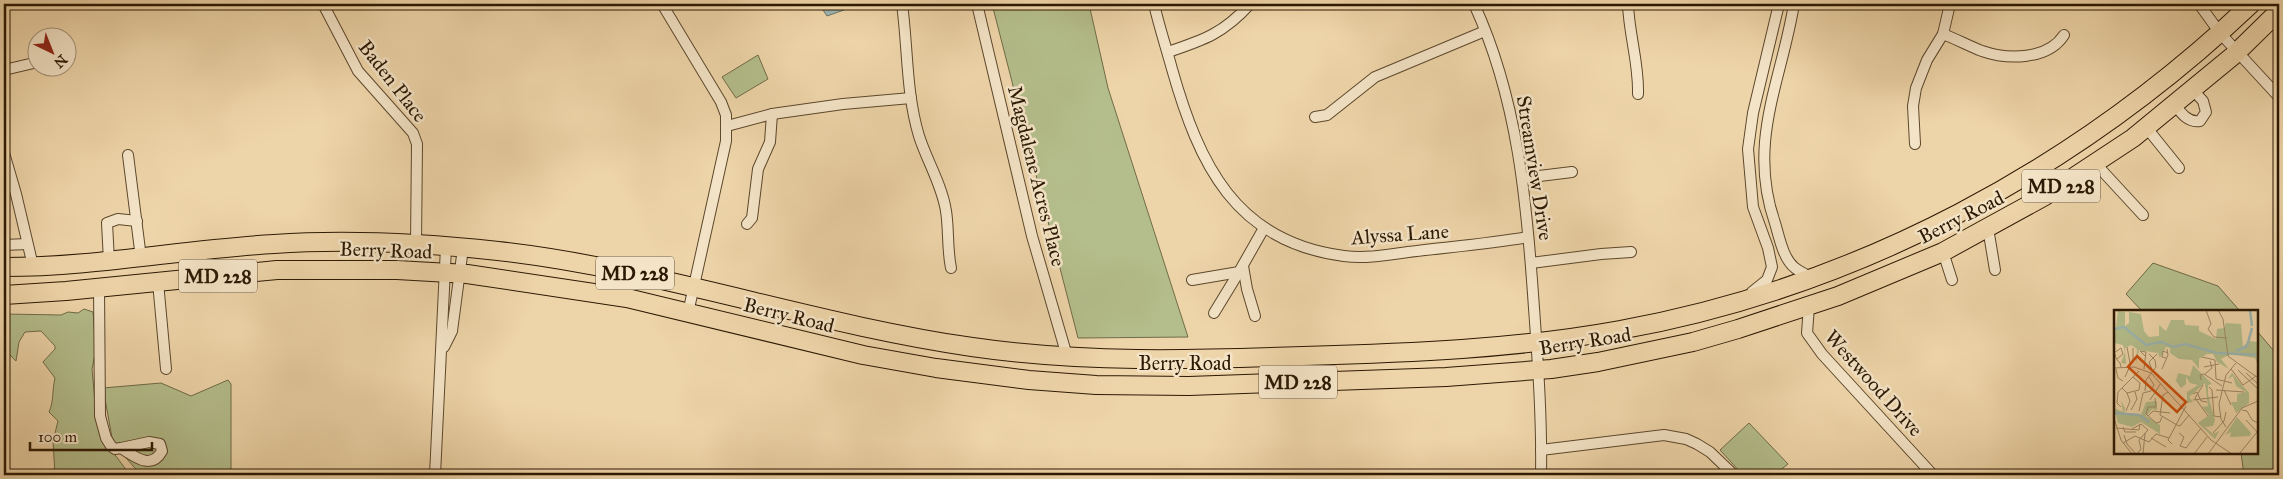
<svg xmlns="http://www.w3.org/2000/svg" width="2283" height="479" font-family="'IM FELL Great Primer',serif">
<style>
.green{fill:#b4be8c;stroke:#706b48}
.water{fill:#9cb6b1;stroke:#6f776b}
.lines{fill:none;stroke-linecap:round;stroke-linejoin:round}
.street-casing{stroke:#5c472c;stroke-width:12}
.highway-casing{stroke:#2c1803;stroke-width:20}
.street{stroke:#f4e4c7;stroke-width:10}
.highway{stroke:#eed5a9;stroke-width:18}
.labels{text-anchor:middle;stroke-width:5;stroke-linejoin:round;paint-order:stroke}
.shield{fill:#f4e4c7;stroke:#68553e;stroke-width:1}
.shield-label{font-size:19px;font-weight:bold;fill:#2c1803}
.street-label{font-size:20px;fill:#2c1803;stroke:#f4e4c7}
.inset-river{fill:none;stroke:#9cb6b1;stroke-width:2.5}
.inset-road{fill:none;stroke:#a08967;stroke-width:1}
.view{fill:#cc4f0b;fill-opacity:0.15;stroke:#cc4f0b;stroke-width:2.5}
.inset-edge{fill:none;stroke:#2c1803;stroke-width:2.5}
</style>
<rect width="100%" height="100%" fill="#eed5a9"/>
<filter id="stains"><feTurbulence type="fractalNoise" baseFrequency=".004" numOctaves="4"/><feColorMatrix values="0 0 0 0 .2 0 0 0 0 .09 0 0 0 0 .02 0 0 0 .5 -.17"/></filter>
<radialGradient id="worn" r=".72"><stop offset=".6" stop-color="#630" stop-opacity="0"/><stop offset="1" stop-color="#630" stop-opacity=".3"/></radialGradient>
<g class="green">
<path d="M992,4h97l19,84 80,249 -110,1z"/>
<path d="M758,55l10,24 -32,19 -14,-21z"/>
<path d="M2153,263l65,23 22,25h-98l-16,-17z"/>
<path d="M84,309l9,3 3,37 -4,20 4,44 5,23 29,39h-75l-2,-34 5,-20 -9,-9c5,-11 3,-22 6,-34l-12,-16 12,-13v-3l-14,-15 -16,1 -6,10 -3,19c-16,-14 -12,-26 -12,-47l57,1 7,-3 10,1z"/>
<path d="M2257,331l22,26v118h-35l-3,-22h16z"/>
<path d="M228,380l3,4v85l-34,6h-56l-28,-32 -10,-55 58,-5 30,13z"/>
<path d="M1749,423l39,41 -14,11h-31l-23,-25z"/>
</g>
<path class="water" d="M819,4h24l1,6 -17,6z"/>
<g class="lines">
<defs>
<g id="street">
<path d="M323,4l35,67 55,62 4,11 -1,100"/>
<path d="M662,4l59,98 5,13v26l-38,172"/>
<path d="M902,4c6,44 4,89 17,132 8,25 23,49 27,75 3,19 1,38 5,57"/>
<path d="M977,4l55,232 35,120"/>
<path d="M1154,4c5,22 12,43 18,65 27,95 63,173 172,187 21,3 43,-1 64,-4 40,-5 80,-8 120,-15"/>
<path d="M1474,4c44,95 53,200 60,304 4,56 8,111 7,167"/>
<path d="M1628,4c1,31 11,59 10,90"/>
<path d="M1794,4c-13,79 -47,138 -19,219 4,13 8,36 20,45 5,4 11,6 16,10"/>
<path d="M2199,4l21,29 59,64"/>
<path d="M1943,34c13,5 26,12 39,17 26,9 66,9 82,-16"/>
<path d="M1168,52c36,-12 56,-19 82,-48"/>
<path d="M4,70l34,-8"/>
<path d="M2175,105c6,8 13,18 25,16l6,-9 -3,-11 -10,-11"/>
<path d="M1315,117l12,-2 48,-38 110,-46"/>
<path d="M727,126l45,-12 71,-10 68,-6"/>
<path d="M2146,127l33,41"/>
<path d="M1915,144l-2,-38 3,-18 11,-28 16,-26 7,-30"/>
<path d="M4,153l12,41 17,72"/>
<path d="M128,155l13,103"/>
<path d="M2095,163l48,52"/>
<path d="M1523,178l49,-6"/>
<path d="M747,224l5,-6 6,-49 12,-27 2,-28"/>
<path d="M1988,228l7,42"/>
<path d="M4,245l23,-1"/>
<path d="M1943,252l9,28"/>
<path d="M109,261l-2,-38 11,-4 19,2"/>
<path d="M1531,263l70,-9 30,-2"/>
<path d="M1243,266l4,23 8,27"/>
<path d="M1192,280l47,-8 25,-44"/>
<path d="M158,282l8,87"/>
<path d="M99,287l1,129 6,22 5,8 4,3 6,-1"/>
<path d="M1752,292l15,-12 5,-13 -4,-19 -15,-41 -5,-58 5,-36 26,-109"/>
<path d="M1809,306l-2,27 15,21 111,121"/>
<path d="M1214,313l25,-41"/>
<path d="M444,347l8,-16 11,-83"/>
<path d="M149,442l11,2 2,7c-11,20 -28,5 -41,-3z"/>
<path d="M1541,450l123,-15 22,4 11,5 13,8 24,23"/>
<path d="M435,475l11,-228"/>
</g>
<g id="highway">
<path d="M4,267c91,0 180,-18 270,-23 75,-5 150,-1 224,7 161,18 314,73 474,96 110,16 220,13 331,9 106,-3 212,-7 317,-26 238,-43 456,-160 631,-326"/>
<path d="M4,295l62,-4 211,-21h120l70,4 160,24 236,57 73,13 93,12 67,5 93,1 257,-9 105,-8 47,-7 95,-20 45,-13 100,-33 105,-44 102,-56 88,-58 101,-83 45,-44"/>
</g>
</defs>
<use href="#street" class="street-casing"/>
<use href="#highway" class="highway-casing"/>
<use href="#street" class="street"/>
<use href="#highway" class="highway"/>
</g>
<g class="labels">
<g class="shield">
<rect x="2022" y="169.5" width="78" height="33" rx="4"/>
<rect x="596" y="256.5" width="78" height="33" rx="4"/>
<rect x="179" y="259.5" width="78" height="33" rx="4"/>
<rect x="1259" y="365.5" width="78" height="33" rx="4"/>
</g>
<g class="shield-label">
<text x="2061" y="193">MD 228</text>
<text x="635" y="280">MD 228</text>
<text x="218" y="283">MD 228</text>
<text x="1298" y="389">MD 228</text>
</g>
<g class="street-label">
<text transform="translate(393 81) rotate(52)" y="7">Baden Place</text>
<text transform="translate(1535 168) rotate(81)" y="7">Streamview Drive</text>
<text transform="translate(1037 176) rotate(76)" y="7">Magdalene Acres Place</text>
<text transform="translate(1961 217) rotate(-27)" y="7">Berry Road</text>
<text transform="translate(1400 234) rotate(-4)" y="7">Alyssa Lane</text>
<text transform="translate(386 250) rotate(2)" y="7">Berry Road</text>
<text transform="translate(789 315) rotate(14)" y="7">Berry Road</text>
<text transform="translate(1585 341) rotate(-9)" y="7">Berry Road</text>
<text x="1185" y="370">Berry Road</text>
<text transform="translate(1874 383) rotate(48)" y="7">Westwood Drive</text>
</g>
</g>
<g transform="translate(2114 310)">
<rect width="144" height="144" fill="#eed5a9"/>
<path d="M4,1l7,1v14l4,-3v-11l12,2 3,17 5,6 10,-1v-11l7,6 5,-11h13l1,5 14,1v5l17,8 1,-10 7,-1 2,-5 15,1 2,23 5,-6 10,1v23l-3,-7 -24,-4 -10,5 8,10 -12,-7 -4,-8h-6l-8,5v10l-7,-9 -13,-1 -9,-6v-5l-4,-1 -6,11 -2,-5 -19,-3 -3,14 1,-15 -6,-4 -6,3 1,16 -5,-1 4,-11 -2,-7 -9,-2zM79,55l19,19 -4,1v10l7,25 -2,6 -8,1 8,7 6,-3 -4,8 -17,-16 11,-8 -7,-8 6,-1 -3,-23 -16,14 4,5 -6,1v-11l11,-7 -8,-2 -4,-6v7l-5,4 -5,-7 2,-8 12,3zM118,63l17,20v10l-13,10 -5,-11h6v-8l9,-2 -10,-6 -3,-10 -5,3zM7,91l4,7 -1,6 17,1 5,-13 11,-1v9l-5,-1 -6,7 14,9v9l-19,-12 -9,5 -14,-4 -4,-15 9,4zM123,107l14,16 -1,3 -20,1 1,-5 -6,3z" fill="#b4be8c"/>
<path class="inset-river" d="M136,0l2,16M0,19l10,-2 22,18 15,-3 13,5 11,-3 32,9 41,2M122,41l11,-5 5,-18M0,103l25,2 10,7"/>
<path class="inset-road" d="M92,0l5,14 -3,5M104,0l5,9 5,37 30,22M94,19l6,8 13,1M13,37l3,16M88,47l13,3 1,19 16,4M52,48l-4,-1 1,-6 5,2M3,49l6,-5 -2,-6 -7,5 1,1 1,4 2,3 2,2 1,4M90,57l15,-3M0,58l20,-1 17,6 60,67 21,14M2,59l2,9 5,3M30,59l2,-17 -6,-1 5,5M48,59l6,-14 -1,-6M117,59l12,16 13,-9M124,60l20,19M39,62l-4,-10 8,-8M132,63l12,11M91,64l7,-6 -2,-7M11,67l8,-18v-11M87,70l-1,-5 4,-1 18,12M89,75l-8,13 13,18M95,77l3,3 2,26 7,1M8,78l5,5 12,-3 1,-7 -7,-6M102,80l28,2M110,80l7,15M31,81l1,-11 10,-13 -1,-7 -6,-6M54,82l-5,3 -3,20 17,10M79,84l4,-2 4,9 6,1M41,88l1,9h-8l-2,7 10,9 4,-1 2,-5M36,90l11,-17M79,90l25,-3M7,97l-4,-4 1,-11 21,-21M17,100l6,-11 -2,-7M128,100l5,1 5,9 6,3M12,101l4,-10 -3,-8M25,101l4,-18 8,-2 3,-6 -5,-8M34,106l5,-5 17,2M0,108l7,22 11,14M132,110l12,13M63,115l3,1 9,-11M9,117l2,5h11M112,117l-5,-8 -2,-15 7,-29 10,-12M2,118l23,2 1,-6M18,119l9,-5 7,6 -9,10 2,9 -4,5M65,123l5,4 -4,9 6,2M99,123l11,-12 2,-9M10,125l3,9 9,10M37,128l15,9M9,133l12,-7 14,6 7,-8 13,4M58,134l-4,-4 18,-34M72,138l15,-20M29,144l2,-21M80,144l13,-17M94,144l34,-46 16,-7M125,144l19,-23"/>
<path class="view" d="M23,46l49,46 -9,10 -49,-45z"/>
<rect width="144" height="144" class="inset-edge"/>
</g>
<rect width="2283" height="479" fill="none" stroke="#eed5a9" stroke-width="20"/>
<rect x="5" y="5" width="2273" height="469" fill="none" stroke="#2c1803" stroke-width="2.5"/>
<rect x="10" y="10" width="2263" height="459" fill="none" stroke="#2c1803"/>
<g transform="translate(52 52) rotate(137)"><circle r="24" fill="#f4e4c7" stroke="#a49279"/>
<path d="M0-4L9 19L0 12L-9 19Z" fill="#8f2418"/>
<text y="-8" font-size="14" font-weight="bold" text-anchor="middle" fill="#2c1803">N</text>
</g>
<path d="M30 442v8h122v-8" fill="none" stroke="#2c1803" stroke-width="2.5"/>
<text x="38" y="442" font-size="15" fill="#2c1803" stroke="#f4e4c7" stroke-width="4" paint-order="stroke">100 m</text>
<rect width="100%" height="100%" filter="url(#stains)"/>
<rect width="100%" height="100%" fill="url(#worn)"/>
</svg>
